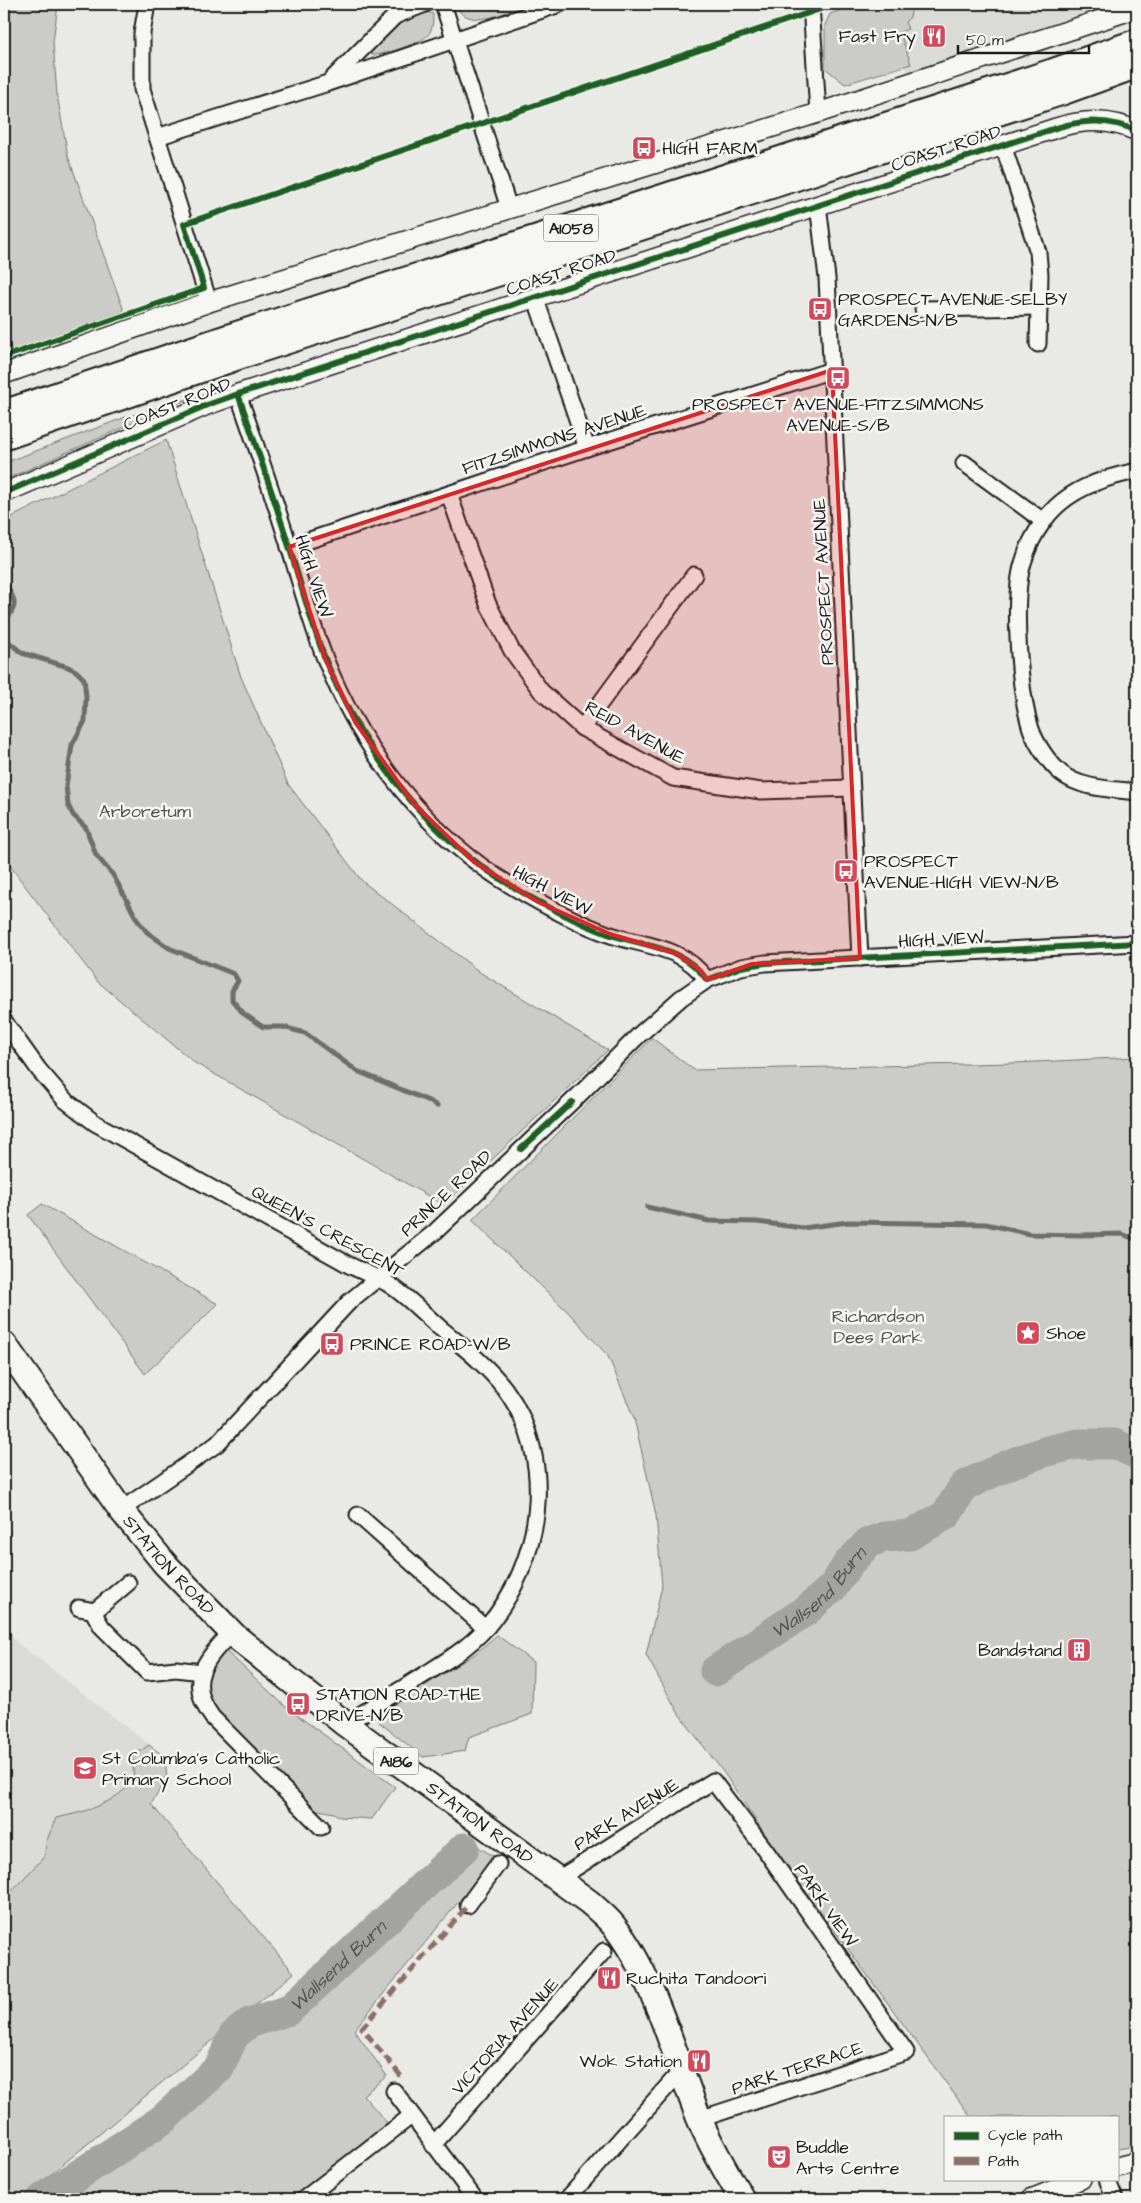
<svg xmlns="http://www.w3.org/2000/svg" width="1141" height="2203" font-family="'Architects Daughter',sans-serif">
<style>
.built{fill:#dadad6}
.green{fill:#cbcbc7;stroke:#747472}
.water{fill:#a3a3a1;stroke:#6d6d6c}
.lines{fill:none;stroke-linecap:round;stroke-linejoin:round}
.shore{stroke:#525251;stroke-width:1}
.stream{stroke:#6d6d6c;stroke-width:5}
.river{stroke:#a3a3a1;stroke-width:31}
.minor-casing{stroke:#1c1c1c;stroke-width:19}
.tertiary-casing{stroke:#1c1c1c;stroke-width:22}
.primary-casing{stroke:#1c1c1c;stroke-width:28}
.trunk-casing{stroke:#1c1c1c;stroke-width:29}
.minor{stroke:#f6f6f2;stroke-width:15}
.tertiary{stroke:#f6f6f2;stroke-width:19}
.primary{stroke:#f6f6f2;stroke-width:24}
.trunk{stroke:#f6f6f2;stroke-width:25}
.quiet{stroke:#8d6e63;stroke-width:5;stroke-dasharray:10 5;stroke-linecap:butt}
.cycleway-casing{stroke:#f6f6f2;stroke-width:9}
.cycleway{stroke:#1b5e20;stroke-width:6}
.marked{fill:#d62828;fill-opacity:0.2;stroke:#d62828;stroke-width:4;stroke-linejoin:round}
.labels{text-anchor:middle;stroke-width:5;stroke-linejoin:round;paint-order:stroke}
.shield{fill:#f6f6f2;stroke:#5d5d5c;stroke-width:1}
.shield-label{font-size:16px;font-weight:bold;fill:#1c1c1c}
.poi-label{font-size:18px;fill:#1c1c1c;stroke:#f6f6f2;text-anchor:start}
.street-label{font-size:18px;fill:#1c1c1c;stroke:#f6f6f2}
.park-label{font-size:18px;fill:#51514f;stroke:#f6f6f2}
.water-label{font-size:19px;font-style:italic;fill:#525251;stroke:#f6f6f2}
</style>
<rect width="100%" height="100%" fill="#e9e9e5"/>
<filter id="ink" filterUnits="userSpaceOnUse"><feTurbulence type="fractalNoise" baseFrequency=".02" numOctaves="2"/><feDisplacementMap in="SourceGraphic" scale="10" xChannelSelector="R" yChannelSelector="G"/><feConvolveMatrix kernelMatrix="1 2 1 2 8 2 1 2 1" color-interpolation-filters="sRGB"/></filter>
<g filter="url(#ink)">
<g class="built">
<path d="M910,4h215l-217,69 -8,-28z"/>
<path d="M4,1626l14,17 147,114 2,22 -163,141z"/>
</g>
<g class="green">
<path d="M4,4h54l-5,38 4,53 11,61 56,155 -120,42z"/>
<path d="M454,4h73c-22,9 -58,28 -73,0z"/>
<path d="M860,4h53l-3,13 -5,5 3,7 -8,3 11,32 -66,20 -20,-16v-43l5,-11z"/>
<path d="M428,12l5,2c0,8 0,16 -6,22 -7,7 -46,20 -55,19l-2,-3 31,-29z"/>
<path d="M188,399l-184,81v-17l122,-46z"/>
<path d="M166,440l75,237 47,107 74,97 119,92 127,77 -164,155 -249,-142 -98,-82 -93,-123v-337z"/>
<path d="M652,1038l42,32 321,-7 122,-6v1089l-20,3v-32h-146l-196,-268 -51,-76 -45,-59 -33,-59 16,-69 -6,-71 -22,-97 -26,-62 -40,-44 -96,-92z"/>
<path d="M42,1204l176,100 -73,70 -117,-159z"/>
<path d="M497,1635l36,27 -1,52 -63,23 -4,14 -42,6 -44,-35 4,-10 92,-58z"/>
<path d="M225,1650l61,57 109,80 -23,32 -32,-2 -6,-4 -21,-4 -98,-100c-14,-21 -8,-43 10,-59z"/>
<path d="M149,1745l16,12 2,22 -16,25 143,169 -273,226h-17v-300l40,-42 3,-17 9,-22c33,-7 54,-13 78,-37l-2,-24z"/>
<path d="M475,1845l20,12 -141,173 33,46 -24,19 25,29 -95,75h-231l102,-72 64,-61 25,-33 41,-13 31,-25 5,-14z"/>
</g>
<path class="water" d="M1097,1435l40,4v32l-20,-15 -39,-12 2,-5z"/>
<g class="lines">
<path class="shore" d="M1137,1444l-32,-3 -3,2 18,9 17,13"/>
<g class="stream">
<path d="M4,623c15,-20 12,-19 1,-41"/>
<path d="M4,638l18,15 46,14 8,4 8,8 2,17 -1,25 -13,24 -6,41 2,19 5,10 13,13 10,27 17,20 25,46 9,11 22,16 65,26 4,7 -6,10v9l12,14 19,13h20l22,6 52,38 74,31 6,4"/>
<path d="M647,1207l62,14 48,1 46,6 45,-6 138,2 44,10 51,1 41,-1 15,6"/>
</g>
<g class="river">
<path id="s1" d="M715,1671l92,-61 26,-23 15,-23 20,-21 16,-6 26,-2 36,-20 18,-29 46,-22 37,-13 31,-7h36l23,10"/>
<path id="s2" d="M42,2199l120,-79 57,-52 15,-33 15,-12 40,-13 175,-162"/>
</g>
<defs>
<g id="minor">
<path d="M147,4l-5,29v56l67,213"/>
<path d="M443,4l66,204"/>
<path d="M811,4l7,109"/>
<path d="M331,80l64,-64 30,-12"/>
<path d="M157,137l171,-54 232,-79"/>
<path d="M818,205l9,73 33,680"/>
<path d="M535,297l52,151"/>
<path d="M923,309l116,-2 1,-32 -2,-23 -35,-107"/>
<path d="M1038,344l1,-37"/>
<path d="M238,394c18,51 35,101 51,152 12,38 22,78 37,115 37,92 103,177 189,227 30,18 60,34 93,46 37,13 74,11 99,46l34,-13 24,-4 372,-20"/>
<path d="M964,463l79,58"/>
<path d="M1137,471c-36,7 -73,20 -94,51 -9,12 -16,27 -20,41 -11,36 -4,129 8,166 5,15 18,34 30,44 19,16 52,16 76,19"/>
<path d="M449,494l39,110 24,47 29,40 41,37 91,50 88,13 90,-3"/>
<path d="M289,547l298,-99 245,-78"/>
<path d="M582,728l112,-153"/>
<path d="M4,1021l35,49 26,30 30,23 254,142c14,7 29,12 41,20 18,12 33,28 49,42 23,19 48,38 66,62 53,72 37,174 -19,239 -19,21 -43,35 -67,50 -24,15 -49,31 -74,46"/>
<path d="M121,1510l96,-66 133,-143 86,-70 147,-140 56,-56 42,-37 26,-18"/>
<path d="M358,1515l127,113"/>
<path d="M128,1583l-32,27 -1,5 7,12 45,45 29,-3 25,3"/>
<path d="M79,1608l16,3"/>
<path d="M232,1632c-26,27 -47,49 -20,85l109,110"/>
<path d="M558,1879l155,-98 53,70 140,201 -206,67"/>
<path d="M468,1905l30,-41"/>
<path d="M394,2091l81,108"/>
<path d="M433,2145l171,-194"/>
<path d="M1107,2179l8,20"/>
<path d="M304,2199l107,-83"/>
<path d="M567,2199l114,-128"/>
</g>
<g id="tertiary">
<path d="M4,374l205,-72 609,-189 319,-105"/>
<path d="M4,493l203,-88 31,-11 818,-266c29,-9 54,-9 81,3"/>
<path d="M1117,2167l20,-5"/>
<path d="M1031,2199l50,-20"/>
</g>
<g id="primary">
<path id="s3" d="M4,1344l117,166 44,54 71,73 109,87 244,178c9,8 18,15 25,24 40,50 61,132 85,192 12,29 28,55 43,81"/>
</g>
<g id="trunk">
<path d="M4,413l225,-76 823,-265 85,-30"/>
<path d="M4,437l239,-82 819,-263 75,-27"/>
</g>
</defs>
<use href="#minor" class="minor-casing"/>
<use href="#tertiary" class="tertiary-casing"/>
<use href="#primary" class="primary-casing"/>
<use href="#trunk" class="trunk-casing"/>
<use href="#minor" class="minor"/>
<use href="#tertiary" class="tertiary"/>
<use href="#primary" class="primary"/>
<use href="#trunk" class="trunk"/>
<path class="quiet" d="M401,2076l-39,-48 106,-123"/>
<defs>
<g id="cycleway">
<path d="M4,357l200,-69 -20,-64 651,-220"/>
<path d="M238,394c18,51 35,101 51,152 12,38 22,78 37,115 37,92 103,177 189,227 30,18 60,34 93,46 37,13 74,11 99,46l34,-13 24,-4 372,-20"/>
<path d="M4,493l203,-88 31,-11 818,-266c29,-9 54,-9 81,3"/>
<path d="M521,1149l51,-47"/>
</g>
</defs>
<use href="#cycleway" class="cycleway-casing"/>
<use href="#cycleway" class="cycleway"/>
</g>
</g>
<path class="marked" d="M832,370l28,588 -108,6 -45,16 -8,-11 -22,-15 -67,-20 -72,-32 -64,-40 -60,-58 -59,-82 -30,-63 -36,-112z"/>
<defs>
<symbol id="restaurant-square" viewBox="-11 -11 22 22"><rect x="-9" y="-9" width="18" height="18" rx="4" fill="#d1495b" stroke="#f6f6f2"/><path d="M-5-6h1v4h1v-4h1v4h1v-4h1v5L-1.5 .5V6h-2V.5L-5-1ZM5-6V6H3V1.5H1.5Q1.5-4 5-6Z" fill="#fff"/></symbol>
<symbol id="bus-square" viewBox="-11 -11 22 22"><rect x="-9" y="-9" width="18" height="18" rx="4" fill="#d1495b" stroke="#f6f6f2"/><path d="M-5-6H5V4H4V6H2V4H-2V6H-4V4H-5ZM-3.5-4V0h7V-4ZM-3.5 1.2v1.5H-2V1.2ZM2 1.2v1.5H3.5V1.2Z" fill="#fff"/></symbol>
<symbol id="sight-square" viewBox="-11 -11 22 22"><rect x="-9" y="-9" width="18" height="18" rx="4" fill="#d1495b" stroke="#f6f6f2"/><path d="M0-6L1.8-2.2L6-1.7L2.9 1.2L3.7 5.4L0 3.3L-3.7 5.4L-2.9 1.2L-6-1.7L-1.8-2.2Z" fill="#fff"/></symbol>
<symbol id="building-square" viewBox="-11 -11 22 22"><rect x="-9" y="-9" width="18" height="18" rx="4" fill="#d1495b" stroke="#f6f6f2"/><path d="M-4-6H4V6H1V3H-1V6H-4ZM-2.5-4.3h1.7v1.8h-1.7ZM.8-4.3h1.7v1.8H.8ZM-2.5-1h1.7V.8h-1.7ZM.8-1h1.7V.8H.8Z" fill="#fff"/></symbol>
<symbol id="school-square" viewBox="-11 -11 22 22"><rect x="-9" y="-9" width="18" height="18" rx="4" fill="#d1495b" stroke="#f6f6f2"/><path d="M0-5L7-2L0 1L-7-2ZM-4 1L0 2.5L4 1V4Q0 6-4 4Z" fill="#fff"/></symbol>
<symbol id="theatre-square" viewBox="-11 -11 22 22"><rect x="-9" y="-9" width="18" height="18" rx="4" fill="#d1495b" stroke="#f6f6f2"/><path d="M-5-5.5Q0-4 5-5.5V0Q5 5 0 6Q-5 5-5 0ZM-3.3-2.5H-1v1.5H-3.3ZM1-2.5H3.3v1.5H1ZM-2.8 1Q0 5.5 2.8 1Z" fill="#fff"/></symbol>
</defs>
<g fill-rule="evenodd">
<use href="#restaurant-square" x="920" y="22" width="28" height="28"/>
<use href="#bus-square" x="630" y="134" width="28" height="28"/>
<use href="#bus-square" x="806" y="295" width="28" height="28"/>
<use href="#bus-square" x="824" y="364" width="28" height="28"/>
<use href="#bus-square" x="832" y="857" width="28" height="28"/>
<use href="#sight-square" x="1014" y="1319" width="28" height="28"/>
<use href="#bus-square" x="318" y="1330" width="28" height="28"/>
<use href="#building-square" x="1065" y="1636" width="28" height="28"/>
<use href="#bus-square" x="284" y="1690" width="28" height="28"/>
<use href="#school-square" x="71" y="1754" width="28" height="28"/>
<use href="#restaurant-square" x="595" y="1964" width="28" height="28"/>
<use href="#restaurant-square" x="685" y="2047" width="28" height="28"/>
<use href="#theatre-square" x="765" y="2143" width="28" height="28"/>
</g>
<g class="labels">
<g class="shield">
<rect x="543.5" y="214.5" width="55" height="27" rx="4"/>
<rect x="373.5" y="1747.5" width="45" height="27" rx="4"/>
</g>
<g class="shield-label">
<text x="571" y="234">A1058</text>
<text x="396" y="1767">A186</text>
</g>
<g class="poi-label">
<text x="916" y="42" text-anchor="end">Fast Fry</text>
<text x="662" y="154">HIGH FARM</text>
<text x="838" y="305">PROSPECT AVENUE-SELBY<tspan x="838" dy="21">GARDENS-N/B</tspan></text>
<text x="838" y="410" text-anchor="middle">PROSPECT AVENUE-FITZSIMMONS<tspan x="838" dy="21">AVENUE-S/B</tspan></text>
<text x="864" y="867">PROSPECT<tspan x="864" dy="21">AVENUE-HIGH VIEW-N/B</tspan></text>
<text x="1046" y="1339">Shoe</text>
<text x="350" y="1350">PRINCE ROAD-W/B</text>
<text x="1062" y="1656" text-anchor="end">Bandstand</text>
<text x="316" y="1700">STATION ROAD-THE<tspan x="316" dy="21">DRIVE-N/B</tspan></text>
<text x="102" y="1764">St Columba's Catholic<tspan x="102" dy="21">Primary School</tspan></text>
<text x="626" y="1984">Ruchita Tandoori</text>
<text x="682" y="2067" text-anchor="end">Wok Station</text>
<text x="796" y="2153">Buddle<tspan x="796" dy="21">Arts Centre</tspan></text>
</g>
<g class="street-label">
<text transform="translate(946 148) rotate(-18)" y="6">COAST ROAD</text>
<text transform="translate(561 272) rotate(-18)" y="6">COAST ROAD</text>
<text transform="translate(177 404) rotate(-22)" y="6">COAST ROAD</text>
<text transform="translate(554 439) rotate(-18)" y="6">FITZSIMMONS AVENUE</text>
<text transform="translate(314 576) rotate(72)" y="6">HIGH VIEW</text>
<text transform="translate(823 582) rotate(-93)" y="6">PROSPECT AVENUE</text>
<text transform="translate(635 732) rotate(29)" y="6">REID AVENUE</text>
<text transform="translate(552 890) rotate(28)" y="6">HIGH VIEW</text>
<text transform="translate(941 939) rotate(-3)" y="6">HIGH VIEW</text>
<text transform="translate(446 1193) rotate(-43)" y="6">PRINCE ROAD</text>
<text transform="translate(328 1231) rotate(29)" y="6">QUEEN'S CRESCENT</text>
<text dy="6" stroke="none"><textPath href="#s3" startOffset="276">STATION ROAD</textPath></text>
<text transform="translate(626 1814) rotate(-32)" y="6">PARK AVENUE</text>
<text dy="6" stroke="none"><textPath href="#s3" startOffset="681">STATION ROAD</textPath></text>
<text transform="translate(826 1905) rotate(55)" y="6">PARK VIEW</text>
<text transform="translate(505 2036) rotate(-48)" y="6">VICTORIA AVENUE</text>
<text transform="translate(797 2068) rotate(-18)" y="6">PARK TERRACE</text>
</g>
<g class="park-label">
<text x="145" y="817">Arboretum</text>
<text x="878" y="1322">Richardson<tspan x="878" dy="21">Dees Park</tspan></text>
</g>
<g class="water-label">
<text dy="7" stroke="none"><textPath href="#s1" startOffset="131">Wallsend Burn</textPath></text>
<text dy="7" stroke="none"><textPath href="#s2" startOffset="384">Wallsend Burn</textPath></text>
</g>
</g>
<rect width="1141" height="2203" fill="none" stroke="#f6f6f2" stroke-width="20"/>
<rect x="10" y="10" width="1121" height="2183" fill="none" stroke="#1c1c1c" stroke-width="2" filter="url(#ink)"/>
<rect x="944" y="2116" width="175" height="65" fill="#f6f6f2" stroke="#9f9f9c"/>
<rect x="954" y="2132" width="25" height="8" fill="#1b5e20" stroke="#9f9f9c"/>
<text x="988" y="2140" font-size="15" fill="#1c1c1c">Cycle path</text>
<rect x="954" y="2157" width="25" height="8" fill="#8d6e63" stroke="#9f9f9c"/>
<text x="988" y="2166" font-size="15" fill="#1c1c1c">Path</text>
<path d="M958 45v8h131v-8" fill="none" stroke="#1c1c1c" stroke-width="2.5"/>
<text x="966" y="45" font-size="15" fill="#1c1c1c" stroke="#f6f6f2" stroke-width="4" paint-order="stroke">50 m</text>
</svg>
